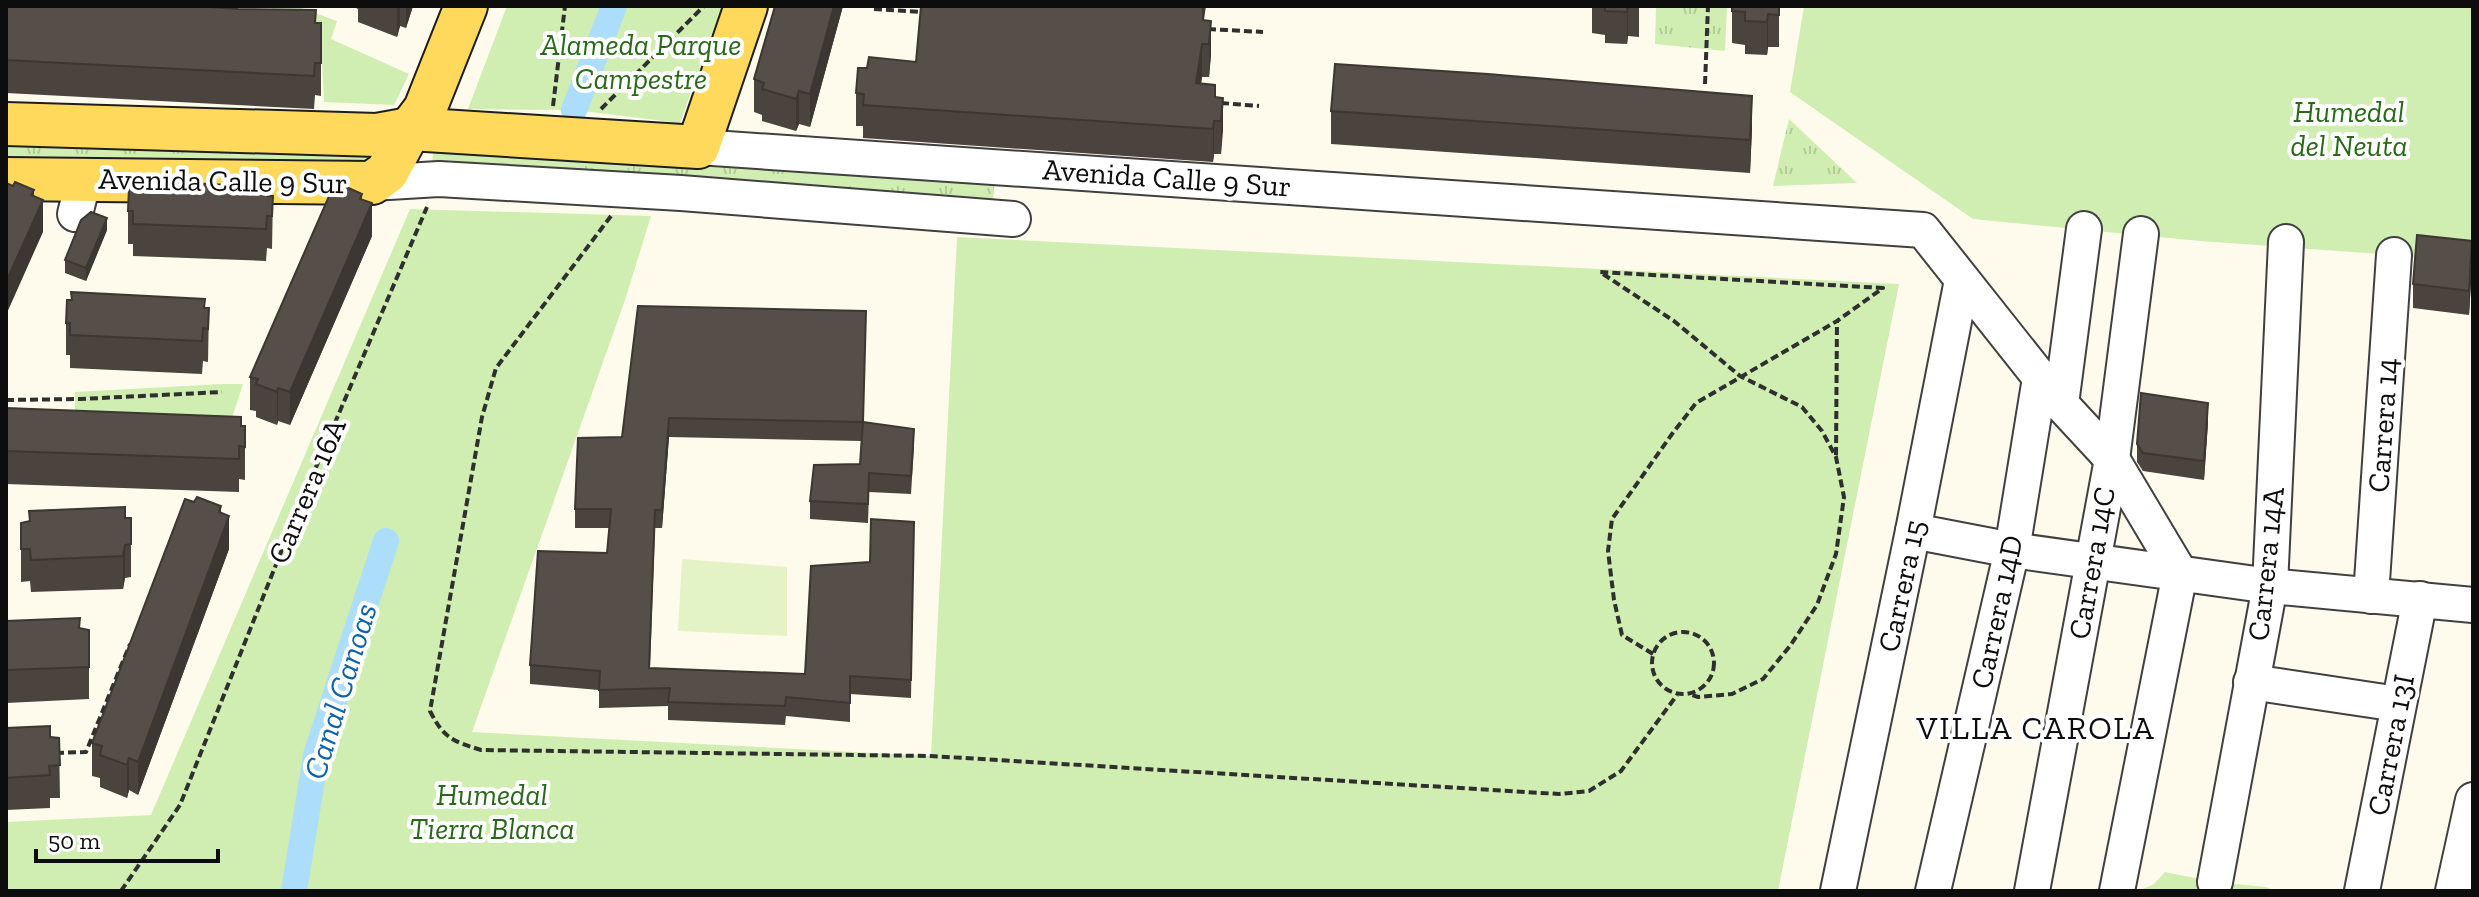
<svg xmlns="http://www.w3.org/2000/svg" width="2479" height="897" font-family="'Zilla Slab',serif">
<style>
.grass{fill:url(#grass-tufts)}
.park{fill:#d0edb2}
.pitch{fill:#e3f3c5}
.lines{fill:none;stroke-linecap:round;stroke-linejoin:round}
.canal{stroke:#acddfb;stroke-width:26}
.minor-casing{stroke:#404040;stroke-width:38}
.major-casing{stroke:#1e1e1e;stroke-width:46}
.path{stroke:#2f2f2f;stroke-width:4;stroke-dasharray:8 4;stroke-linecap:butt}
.minor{stroke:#fff;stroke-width:34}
.major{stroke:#ffd95c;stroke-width:42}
.wall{fill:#4a433e}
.shaded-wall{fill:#3c3732}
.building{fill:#564e48;stroke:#3c3732;stroke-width:2}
.labels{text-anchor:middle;stroke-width:8;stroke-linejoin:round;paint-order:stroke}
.park-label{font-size:30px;font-style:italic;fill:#286918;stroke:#fff}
.street-label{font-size:30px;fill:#0d0d0d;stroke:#fff}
.water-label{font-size:32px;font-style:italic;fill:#0c62a8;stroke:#fff}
.neighbourhood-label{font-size:32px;letter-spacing:2px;fill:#0d0d0d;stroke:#fff}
</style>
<defs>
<pattern id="grass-tufts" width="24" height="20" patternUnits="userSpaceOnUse" patternTransform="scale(2)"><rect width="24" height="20" fill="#d0edb2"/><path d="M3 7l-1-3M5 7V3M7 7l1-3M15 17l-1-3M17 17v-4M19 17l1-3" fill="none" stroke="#b1ca98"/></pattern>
</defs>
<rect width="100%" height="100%" fill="#fffbec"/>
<g class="grass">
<path d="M1656,6h71l-2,45 -70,-7z"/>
<path d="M1789,119l68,64 -84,3z"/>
<path d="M6,137l375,14 -12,16 -363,-4z"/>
<path d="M434,141l560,42 -1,23 -561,-41z"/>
</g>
<g class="park">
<path d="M104,6h105l45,13 22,-13h20l41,15 -6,18 78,35 -15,31 -70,-3 -3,-64z"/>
<path d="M507,6h215l-42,117 -106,-13 -106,-1z"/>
<path d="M1804,6h669v259l-79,-10 -194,-14 -227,-22 -183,-127z"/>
<path d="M410,209l241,7 -26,84 -153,432 459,24 26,-519 942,47 -121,607h-1772v-69l145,-7z"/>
<path d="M222,384h21l-14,43 -154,9v-44z"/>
<path d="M2165,872l50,10 51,5 9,4h-137l16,-7z"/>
</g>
<path class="pitch" d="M682,559l105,8v69l-109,-5z"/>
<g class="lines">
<g class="canal">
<path d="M574,110l40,-104"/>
<path d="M294,891l22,-136 70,-214"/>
</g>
<defs>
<g id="minor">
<path d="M698,147l1225,83 138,174 51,55 68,114"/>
<path d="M372,183l67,-4 242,14 332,26"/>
<path d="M75,214l9,-35"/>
<path d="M2061,404l23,-175"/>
<path d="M1913,531l99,19 258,36 203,19"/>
<path d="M2371,596l23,-341"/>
<path d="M2251,682l147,22"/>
<path d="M2215,882l55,-296 16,-344"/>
<path d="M1838,891l75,-360 49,-251"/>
<path d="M1933,891l79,-341 28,-172"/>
<path d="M2032,891l80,-432 29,-225"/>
<path d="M2117,891l63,-318"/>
<path d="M2362,891l58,-292"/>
<path d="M2453,891l20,-91"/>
</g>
<g id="major">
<path d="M6,124l371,11 33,-6 288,18 48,-141"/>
<path d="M6,179l366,4 15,-11 23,-43 15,-20 41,-103"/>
</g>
</defs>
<use href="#minor" class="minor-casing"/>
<use href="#major" class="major-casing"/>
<g class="path">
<path d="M874,9l49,3"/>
<path d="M1208,29l55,3"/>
<path d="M1705,84l3,-78"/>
<path d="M1221,103l38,3"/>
<path d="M553,106l12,-100"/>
<path d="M601,109l103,-103"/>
<path d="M611,216l-115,152 -14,49 -52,294c14,28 23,30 51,39l450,6 628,38 30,-3 32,-20 56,-76"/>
<path d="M6,400l75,-1 141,-7"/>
<path d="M1836,455l1,-134"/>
<circle cx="1683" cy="663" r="31"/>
<path d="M1653,654l-31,-19 -8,-35 -6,-49 4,-32 60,-85 24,-31 141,-82 46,-33 -283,-16 74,49 66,55 62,31 20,24 14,26 8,40 -8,57 -19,51 -27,41 -27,33 -31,15 -34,3 -9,-3"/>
<path d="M56,753l30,-1 44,-108"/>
<path d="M121,891l59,-86 119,-298 128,-300"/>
</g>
<use href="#minor" class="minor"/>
<use href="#major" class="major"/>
</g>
<g class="wall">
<path d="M6,6l315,17v73l-6,-1 -1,14 -308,-16z"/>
<path d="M356,6h57l-7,22 -6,-2 -3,11 -39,-15v-13l-2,-1z"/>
<path d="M775,6h68l-33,121 -11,-3 -3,7 -34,-10v-6l-8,-3v-33z"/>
<path d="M921,6h285l-2,14 7,34 -2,23h-7l-1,6 14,14 8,1 -2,56h-7l-1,8 -350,-24v-12h-7v-33l11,-25 49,-6z"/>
<path d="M1592,6h47v31l-11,-1 -1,8 -22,-1v-8l-13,-2z"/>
<path d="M1732,6h47v41h-11l-1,8 -22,-1v-9l-13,-2z"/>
<path d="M1331,111l421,17 -2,45 -419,-29z"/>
<path d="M133,180l140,16 -1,53 -5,-1 -1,13 -133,-5v-12h-5v-33l5,-22z"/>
<path d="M362,200l10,36 -82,189 -12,-4 -1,4 -21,-8v-6l-6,-1v-33z"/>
<path d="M107,230l-21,51 -21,-8v-13z"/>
<path d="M2472,265l-3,50 -56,-7v-24z"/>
<path d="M71,292l138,16 -1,54 -5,-1 -1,13 -132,-6v-13h-4v-32l5,-23z"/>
<path d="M638,306l276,141 -3,47 -42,-2 -1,31 -58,-4v-18l50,-37 1,-23 -192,-4 -7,91h-7l-5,140 155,6 65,-112 44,-40 -3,176 -61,-4v28l-64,-6 -1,9 -117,-5v-14l-69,2v-18l-69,-6v-19l77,-112 2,-25h-34v-19l47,-72z"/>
<path d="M6,408l239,18v54l-6,-1v13l-233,-8z"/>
<path d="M2208,422l-4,58 -61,-9 -6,-9v-18z"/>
<path d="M221,513l8,36 -91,246 -9,-5 -2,8 -27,-11v-9l-8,-2v-33z"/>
<path d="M131,518v59l-6,1 -2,11 -92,3 -1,-11 -9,1v-59z"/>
<path d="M6,621l83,9v69l-83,4z"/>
<path d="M6,728l53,10 1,60h-10v10l-44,2z"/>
</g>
<g class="shaded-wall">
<path d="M397,6h3v20l-3,11z"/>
<path d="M406,6h7l-7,22z"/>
<path d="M834,6h9l-33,121v-33z"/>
<path d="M1628,6v30l-1,8v-32z"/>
<path d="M1768,14v33l-1,8v-33z"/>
<path d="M1211,21v33l-2,23v-33z"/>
<path d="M1202,44v33l-6,39v-33z"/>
<path d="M799,91v33l-3,7v-32z"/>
<path d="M1752,96v32l-2,45v-33z"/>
<path d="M1223,98v33l-2,23v-33z"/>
<path d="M1214,121v33l-1,8v-33z"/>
<path d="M34,190v31l9,-21v32l-37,83v-33l25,-87z"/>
<path d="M362,194v31l10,-22v33l-82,189v-33z"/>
<path d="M107,218v12l-21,51v-13z"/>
<path d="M2472,241v24l-3,50v-24z"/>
<path d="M278,388v33l-1,4v-33z"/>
<path d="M2208,403v19l-4,58v-19z"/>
<path d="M669,418v19l-7,91v-18z"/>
<path d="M221,506v32l8,-22v33l-91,246v-33z"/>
<path d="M125,545v33l-2,11v-33z"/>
<path d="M129,758v32l-2,8v-33z"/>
</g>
<g class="building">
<path d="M6,6h190l42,3 78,1 -1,13h6v40h-6l-1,13 -308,-16z"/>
<path d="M775,6h59l-24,88 -11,-3 -3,8 -34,-10 2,-6 -10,-4z"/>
<path d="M921,6h282v14l8,1 -2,23h-7l-6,39 19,2v12l8,1 -2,23h-7l-1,8 -350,-24 1,-11 -8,-1 2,-25h9l2,-11 47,5z"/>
<path d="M1605,6h23l-1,6 -22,-1z"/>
<path d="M1732,6h47v9l-11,-1 -1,8 -22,-1v-9l-13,-1z"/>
<path d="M1335,64l153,10 264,22 -2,44 -419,-29z"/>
<path d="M133,180l135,7v9h5l-1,20h-5l-1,13 -133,-5v-13h-5l1,-23 5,1z"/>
<path d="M15,182l19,8 -3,5 12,5 -37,82v-99l7,3z"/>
<path d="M344,186l18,8 -2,5 12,4 -82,189 -12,-4 -1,4 -21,-8 2,-5 -8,-2 83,-190 9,3z"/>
<path d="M91,212l16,6 -21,50 -21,-8 16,-40z"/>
<path d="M2417,235l55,6 -3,50 -56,-7z"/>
<path d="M71,292l134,7 -1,9h5l-1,21 -5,-1 -1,13 -132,-6v-12h-4l1,-23h5z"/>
<path d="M638,306l228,5 -3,111 -194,-4 -7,92h-7l-6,158 156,6 6,-108 59,-4 1,-43 43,3 -3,158 -61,-4v27l-64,-6 -1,9 -117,-4 2,-14 -71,2 1,-19 -70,-6 8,-114 69,2 4,-44h-36l3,-71 44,-1z"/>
<path d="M2141,393l67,10 -4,58 -61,-8 -6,-9z"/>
<path d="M6,408l235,9v9h4v21l-6,-1v13l-233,-8z"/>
<path d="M863,422l51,7 -3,47 -42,-3 -1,31 -58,-3 4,-36 46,-1z"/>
<path d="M197,497l24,9 -2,6 10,4 -91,246 -9,-4 -2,7 -27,-10 2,-9 -10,-3 93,-244 9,3z"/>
<path d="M125,507v11h6v26l-6,1 -2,11 -92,4 -1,-11h-9v-26l9,-2 -1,-10z"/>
<path d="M80,618l-1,10 10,2v37l-83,3v-49z"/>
<path d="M50,726v11l9,1 1,27 -11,1 1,9 -44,3v-50z"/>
</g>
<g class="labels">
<g class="park-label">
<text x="641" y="55">Alameda Parque<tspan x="641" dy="34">Campestre</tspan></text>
<text x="2349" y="122">Humedal<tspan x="2349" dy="34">del Neuta</tspan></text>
<text x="492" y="805">Humedal<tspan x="492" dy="34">Tierra Blanca</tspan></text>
</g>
<g class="street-label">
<text transform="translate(1167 178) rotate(4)" y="10">Avenida Calle 9 Sur</text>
<text transform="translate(223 181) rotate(1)" y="10">Avenida Calle 9 Sur</text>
<text transform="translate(2383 425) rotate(-86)" y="10">Carrera 14</text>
<text transform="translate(307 491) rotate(-67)" y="10">Carrera 16A</text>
<text transform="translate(2092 563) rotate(-80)" y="10">Carrera 14C</text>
<text transform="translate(2266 564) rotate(-84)" y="10">Carrera 14A</text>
<text transform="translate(1902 586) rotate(-78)" y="10">Carrera 15</text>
<text transform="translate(1997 612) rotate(-78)" y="10">Carrera 14D</text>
<text transform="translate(2391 745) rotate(-79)" y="10">Carrera 13I</text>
</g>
<g class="water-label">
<text transform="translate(340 691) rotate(-73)" y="11">Canal Canoas</text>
</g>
<g class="neighbourhood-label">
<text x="2036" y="739">VILLA CAROLA</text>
</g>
</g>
<rect width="2479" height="897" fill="none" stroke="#0d0d0d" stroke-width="16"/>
<path d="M36 849v12h182v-12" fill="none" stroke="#0d0d0d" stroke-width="4"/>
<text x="48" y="849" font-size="24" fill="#0d0d0d" stroke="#ffffff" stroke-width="6" paint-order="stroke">50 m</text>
</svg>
